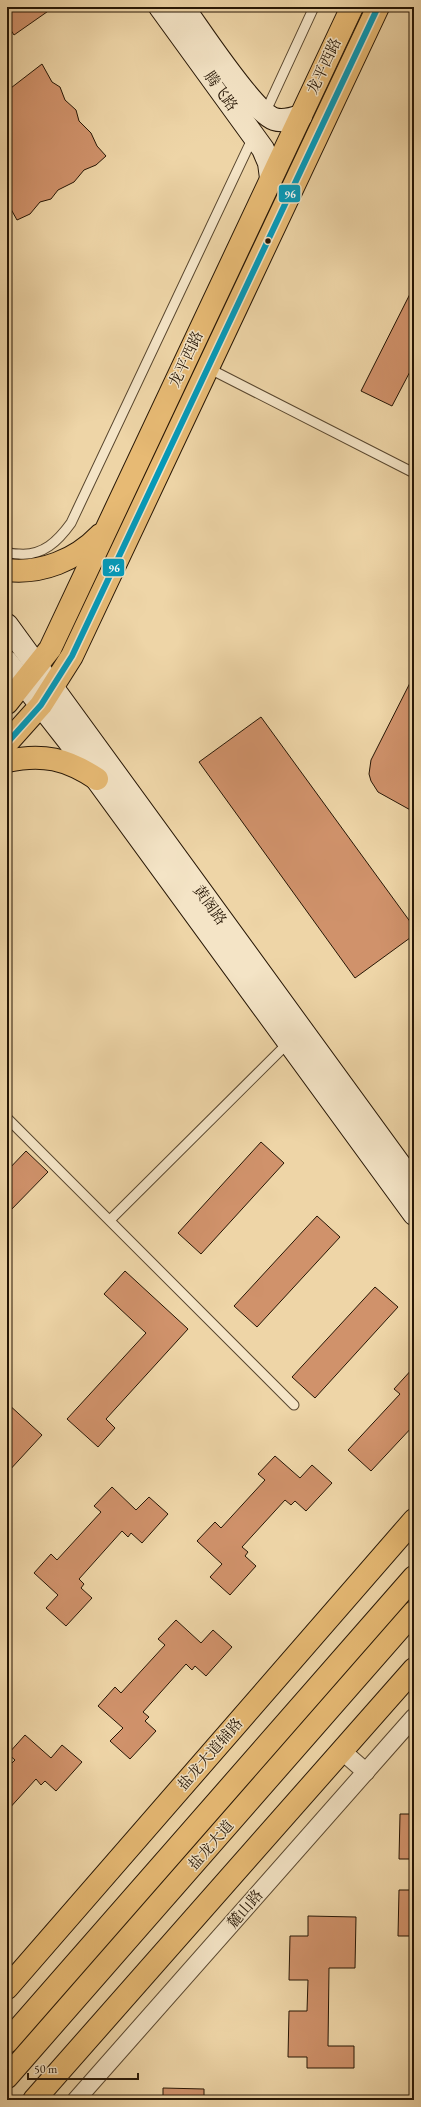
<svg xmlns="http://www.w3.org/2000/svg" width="421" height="2107" font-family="'EB Garamond','Noto Serif SC',serif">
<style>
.building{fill:#d0926b;stroke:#261605}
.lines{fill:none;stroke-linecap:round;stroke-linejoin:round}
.lane-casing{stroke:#58462e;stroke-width:11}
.street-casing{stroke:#58462e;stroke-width:19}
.secondary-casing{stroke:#261605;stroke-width:24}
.primary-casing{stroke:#261605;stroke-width:24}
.highway-casing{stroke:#261605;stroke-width:24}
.lane{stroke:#f4e4c6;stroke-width:9}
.street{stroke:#f4e4c6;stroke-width:17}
.secondary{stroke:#f4e4c6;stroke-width:22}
.primary{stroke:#e7ba74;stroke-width:22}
.highway{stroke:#e7ba74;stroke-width:22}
.bus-1-casing{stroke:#f4e4c6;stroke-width:9}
.bus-1{stroke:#049aba;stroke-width:6}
.bus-dot{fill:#261605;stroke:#f4e4c6;stroke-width:1.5}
.labels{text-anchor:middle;stroke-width:3;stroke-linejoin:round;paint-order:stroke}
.street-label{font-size:15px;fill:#261605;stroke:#f4e4c6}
.line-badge{stroke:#f4e4c6;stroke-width:1.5}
.badge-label{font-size:11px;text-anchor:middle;font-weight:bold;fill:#fff}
</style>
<rect width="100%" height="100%" fill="#eed5a7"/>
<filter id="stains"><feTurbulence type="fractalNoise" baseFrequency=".005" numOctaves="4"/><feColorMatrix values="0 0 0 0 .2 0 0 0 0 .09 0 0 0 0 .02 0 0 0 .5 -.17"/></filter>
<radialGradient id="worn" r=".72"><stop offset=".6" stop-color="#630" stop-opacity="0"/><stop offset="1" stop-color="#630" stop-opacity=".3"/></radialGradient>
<g class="building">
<path d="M7,7h47l-40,28 -7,-11z"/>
<path d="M42,64l10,18 8,5 5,13 11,10 3,11 12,12 6,13 9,10 -10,9 -12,5 -10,12 -16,8 -7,9 -11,3 -10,12 -13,6 -10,-18v-111z"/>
<path d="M414,286v78l-22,42 -31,-15z"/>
<path d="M414,675v137l-36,-20 -7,-11 -2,-7 2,-14z"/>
<path d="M261,717l153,210v8l-59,43 -156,-216z"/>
<path d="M261,1142l23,21 -83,91 -23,-21z"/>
<path d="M26,1151l22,21 -41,42v-43z"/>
<path d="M317,1216l23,21 -83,90 -23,-21z"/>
<path d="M125,1271l63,58 -82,90 9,9 -17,19 -31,-28 79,-86 -42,-39z"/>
<path d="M375,1287l23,20 -83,91 -23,-21z"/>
<path d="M414,1367v58l-43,46 -23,-21 52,-56 -6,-5z"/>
<path d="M7,1403l35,32 -35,38z"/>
<path d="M275,1456l25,22 12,-13 20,18 -26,28 -11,-10 -4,4 -6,-5 -43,47 6,5 -3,4 11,10 -26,29 -20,-18 12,-13 -25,-23 18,-19 6,6 44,-48 -7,-6z"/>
<path d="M112,1487l24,23 13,-13 19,17 -26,29 -11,-10 -3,4 -6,-6 -43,48 5,5 -3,4 11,10 -26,28 -20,-18 12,-13 -24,-22 17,-19 6,6 44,-48 -7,-6z"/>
<path d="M176,1620l25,23 12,-13 19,17 -26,29 -11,-10 -3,4 -6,-6 -43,48 6,5 -4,4 11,10 -26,28 -20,-18 13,-13 -25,-22 17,-19 6,6 44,-48 -7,-6z"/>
<path d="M25,1735l26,23 11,-13 20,17 -26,29 -11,-10 -4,4 -5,-6 -29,32v-43l8,-8 -7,-6z"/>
<path d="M400,1814h14v45h-15z"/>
<path d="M399,1890h15v46h-16z"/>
<path d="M308,1916l48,1 -1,51h-26l-1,78h26v22h-47v-11h-19l1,-46h18l1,-31h-19l1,-44h18z"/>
<path d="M163,2088l41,1v11h-41z"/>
</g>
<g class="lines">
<defs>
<g id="lane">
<path d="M265,113l49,-106"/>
<path d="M208,368l206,105"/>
<path d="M7,552c4,2 8,2 12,2 24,2 39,-13 52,-31l182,-386"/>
<path d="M7,1118l287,287"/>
<path d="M110,1220l179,-178"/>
</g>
<g id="street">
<path d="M342,1751l24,21"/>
<path d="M76,2100l338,-383"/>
</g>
<g id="secondary">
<path d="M160,7l103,142 6,14 2,15"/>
<path d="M183,7c17,23 69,104 91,112 9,3 18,0 27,-3"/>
<path d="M7,625l407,559"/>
<path d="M7,662l61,78 346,474"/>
</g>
<g id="primary">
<path d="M7,570c34,4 69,-10 93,-35"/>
<path d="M7,703l43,-54 302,-642"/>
<path d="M7,743l34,-38 31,-49 306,-649"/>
<path d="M7,761c36,-8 60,-2 90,18"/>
<path d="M7,1988l407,-468"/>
<path d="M34,2100l380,-431"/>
</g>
<g id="highway">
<path d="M7,2042l407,-465"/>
<path d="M7,2077l407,-465"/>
</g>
</defs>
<use href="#lane" class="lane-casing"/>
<use href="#street" class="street-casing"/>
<use href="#secondary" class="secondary-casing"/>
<use href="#primary" class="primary-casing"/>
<use href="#highway" class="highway-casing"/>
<use href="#lane" class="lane"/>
<use href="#street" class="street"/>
<use href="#secondary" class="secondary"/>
<use href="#primary" class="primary"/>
<use href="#highway" class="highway"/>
<defs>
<path id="bus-1" d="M7,743l34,-38 31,-49 306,-649"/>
</defs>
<use href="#bus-1" class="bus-1-casing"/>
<use href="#bus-1" class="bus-1"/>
</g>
<circle class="bus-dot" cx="268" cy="241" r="3.5"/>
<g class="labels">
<g class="street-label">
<text transform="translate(324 66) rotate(-65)" y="5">龙平西路</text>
<text transform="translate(221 91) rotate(54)" y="5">腾飞路</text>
<text transform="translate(186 359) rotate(-65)" y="5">龙平西路</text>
<text transform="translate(210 905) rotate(54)" y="5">黄阁路</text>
<text transform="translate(210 1754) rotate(-49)" y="5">盐龙大道辅路</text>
<text transform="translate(211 1845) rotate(-49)" y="5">盐龙大道</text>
<text transform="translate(245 1909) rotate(-49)" y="5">麓山路</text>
</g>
</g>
<g class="line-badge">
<rect x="278" y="184" width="23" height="19" rx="4" fill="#049aba"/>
<rect x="102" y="558" width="23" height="19" rx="4" fill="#049aba"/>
</g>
<g class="badge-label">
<text x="290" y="198">96</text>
<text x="114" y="572">96</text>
</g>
<rect width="421" height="2107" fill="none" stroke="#eed5a7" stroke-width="24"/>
<rect x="8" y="8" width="405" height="2091" fill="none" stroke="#261605" stroke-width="2"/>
<rect x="12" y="12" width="397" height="2083" fill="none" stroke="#261605"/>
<path d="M28 2073v6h110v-6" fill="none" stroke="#261605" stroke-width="2"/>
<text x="34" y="2073" font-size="12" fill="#261605" stroke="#f4e4c6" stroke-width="3" paint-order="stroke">50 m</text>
<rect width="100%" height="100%" filter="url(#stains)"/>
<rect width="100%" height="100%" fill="url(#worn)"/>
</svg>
